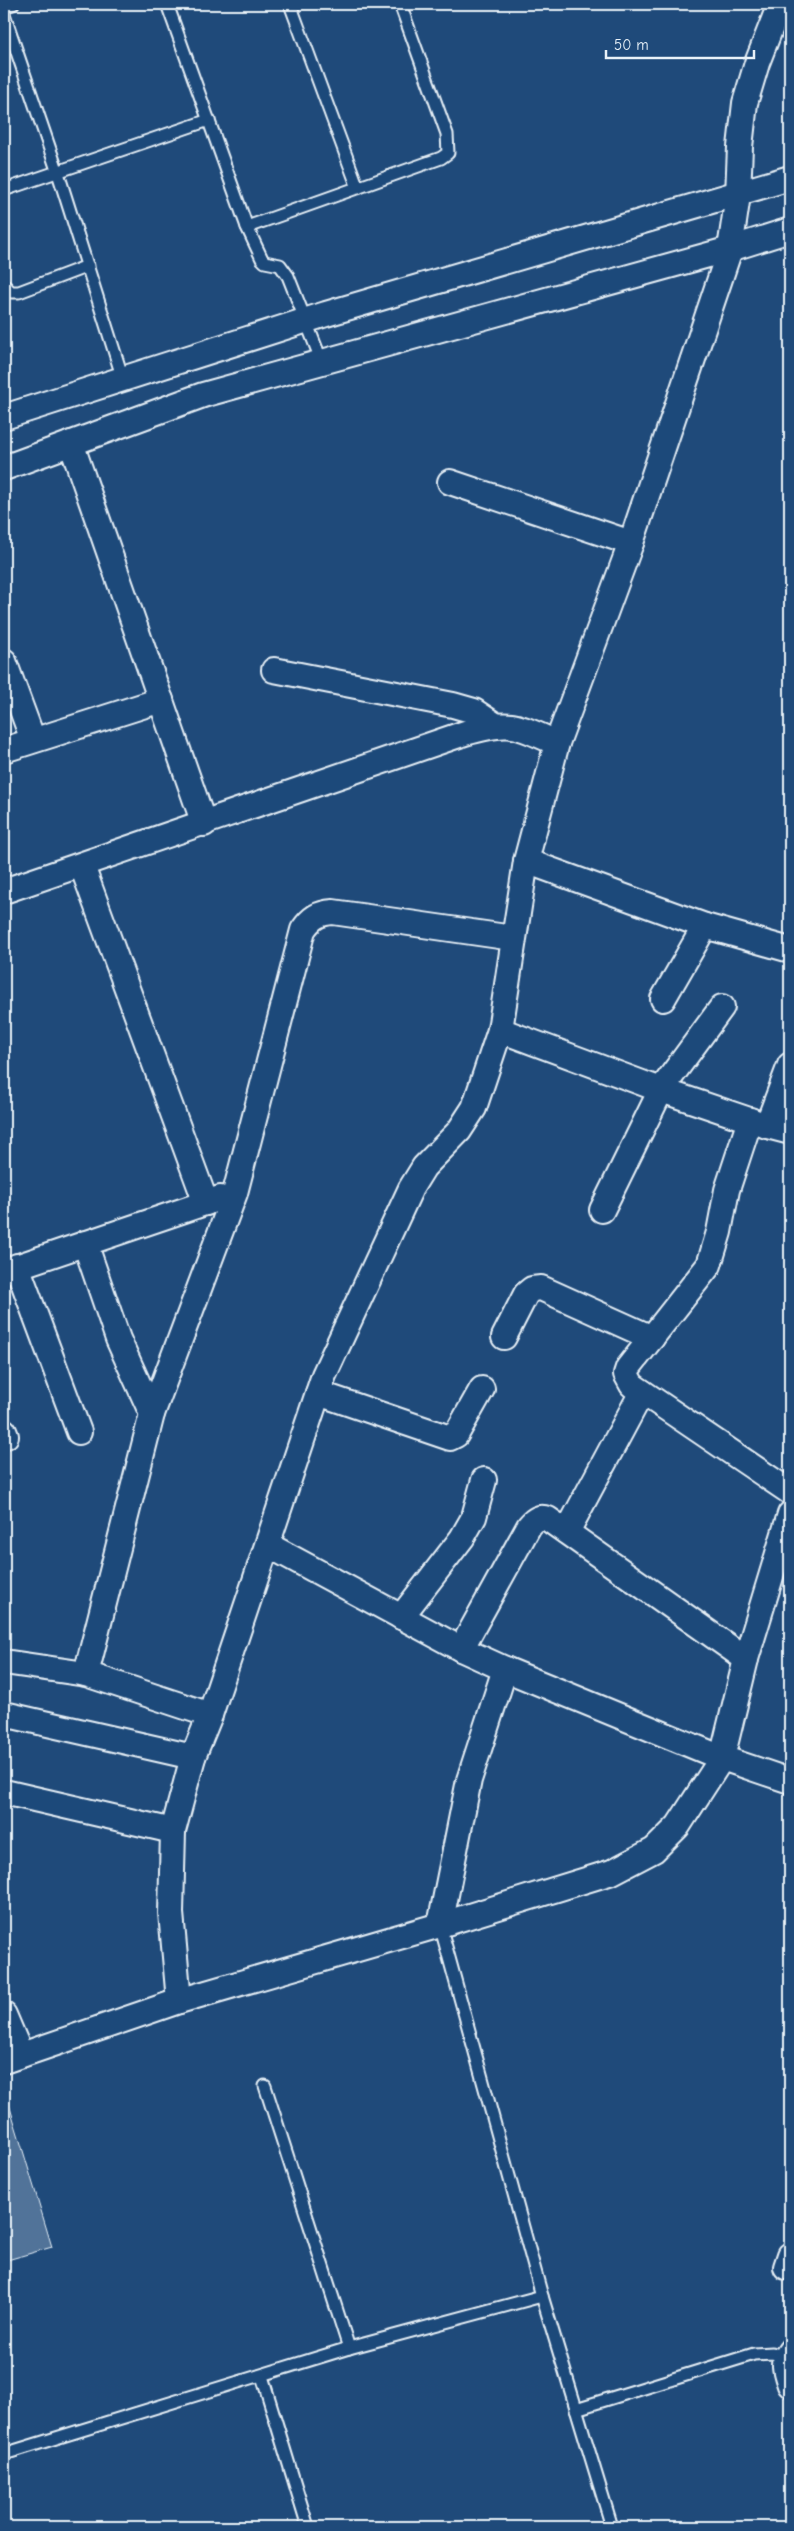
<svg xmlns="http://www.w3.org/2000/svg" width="794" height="2531" font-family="'Comic Neue',sans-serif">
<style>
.building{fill:#517399;stroke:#e8f1f8}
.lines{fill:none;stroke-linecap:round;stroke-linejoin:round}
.service-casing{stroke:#e8f1f8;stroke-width:15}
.minor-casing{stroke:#e8f1f8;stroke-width:28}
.service{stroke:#1f4a7a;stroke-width:11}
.minor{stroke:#1f4a7a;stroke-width:24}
</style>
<rect width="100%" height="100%" fill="#1f4a7a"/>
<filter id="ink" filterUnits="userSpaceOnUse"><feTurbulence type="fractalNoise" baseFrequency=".02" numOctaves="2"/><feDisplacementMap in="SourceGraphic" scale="10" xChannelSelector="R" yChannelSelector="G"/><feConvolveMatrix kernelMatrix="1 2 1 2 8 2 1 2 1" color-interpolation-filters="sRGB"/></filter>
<g filter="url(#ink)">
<path class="building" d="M4,2101h4l44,146 -48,14z"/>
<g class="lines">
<defs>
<g id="service">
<path d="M167,4l80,223 15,32 3,3 15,3 8,11 34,86"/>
<path d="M290,4l68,184"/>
<path d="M4,7l9,-3"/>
<path d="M4,14l54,159 65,206"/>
<path d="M4,190l205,-70"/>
<path d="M247,227l194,-69 7,-5 -1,-19 -47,-130"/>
<path d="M4,285l7,7h8l69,-26"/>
<path d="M440,1925l102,371 70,231"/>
<path d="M265,2086l84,262"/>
<path d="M262,2376l46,151"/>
<path d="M576,2409l178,-55 18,-1 14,4"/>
<path d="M4,2454l345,-106 193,-52"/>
</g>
<g id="minor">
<path d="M4,417l322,-103 464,-136"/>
<path d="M71,443l133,381"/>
<path d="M4,468l199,-73 527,-146 60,-19"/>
<path d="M450,482l181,61"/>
<path d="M4,661l29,79"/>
<path d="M274,670l179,35 21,6 21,14"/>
<path d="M4,750l157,-50"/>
<path d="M526,861l179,65 85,24"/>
<path d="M82,866l124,337"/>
<path d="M4,891l461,-158c46,-13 48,-9 92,10"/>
<path d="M663,999l42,-73"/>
<path d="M500,1030l161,60 106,36 23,6"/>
<path d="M750,1120l-23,70 -8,42 -10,33 -81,103 -2,6 6,11 158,107"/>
<path d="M767,1126l23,-61"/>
<path d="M602,1210l59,-120 61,-83"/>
<path d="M85,1243l33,96 34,75"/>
<path d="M17,1266l62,166"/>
<path d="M4,1271l216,-73"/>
<path d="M504,1337l22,-43 6,-5 9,-1 111,50"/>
<path d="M318,1393l132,45 6,-3 26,-46"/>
<path d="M4,1431l2,5"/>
<path d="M567,1532l75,-140"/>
<path d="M268,1545l193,104 44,20 217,89 68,23"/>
<path d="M401,1617l61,-79 12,-21 10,-37"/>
<path d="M461,1649l68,-123c6,-7 10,-10 19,-7l198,140"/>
<path d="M4,1662l82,12 124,41"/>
<path d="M86,1674l66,-260 83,-221 68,-263c8,-12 15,-17 30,-18l180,26"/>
<path d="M4,1714l189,43"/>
<path d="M4,1792l169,39"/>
<path d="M440,1925l29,-145 36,-111"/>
<path d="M179,2001l-8,-88 2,-82 20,-74 17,-42 114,-340 87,-187 13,-21 35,-36 15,-23 26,-78 26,-169 31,-118 74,-200 99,-294 8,-54 2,-48 5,-44 12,-40 23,-59"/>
<path d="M4,2015l17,40"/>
<path d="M4,2061l175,-60 261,-76 172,-53 42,-22 24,-24 44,-68 24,-99 44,-145"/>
<path d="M786,2267l4,-12"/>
<path d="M790,2351c-9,11 -4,22 0,34"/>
</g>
</defs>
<use href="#service" class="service-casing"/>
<use href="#minor" class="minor-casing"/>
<use href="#service" class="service"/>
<use href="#minor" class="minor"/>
</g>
</g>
<rect width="794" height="2531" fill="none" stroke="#1f4a7a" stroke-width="20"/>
<rect x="10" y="10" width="774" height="2511" fill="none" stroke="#e8f1f8" stroke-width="2" filter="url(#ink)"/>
<path d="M606 50v8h148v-8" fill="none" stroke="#e8f1f8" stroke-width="2.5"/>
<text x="614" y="50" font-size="15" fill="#e8f1f8" stroke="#1f4a7a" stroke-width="4" paint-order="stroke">50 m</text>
</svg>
